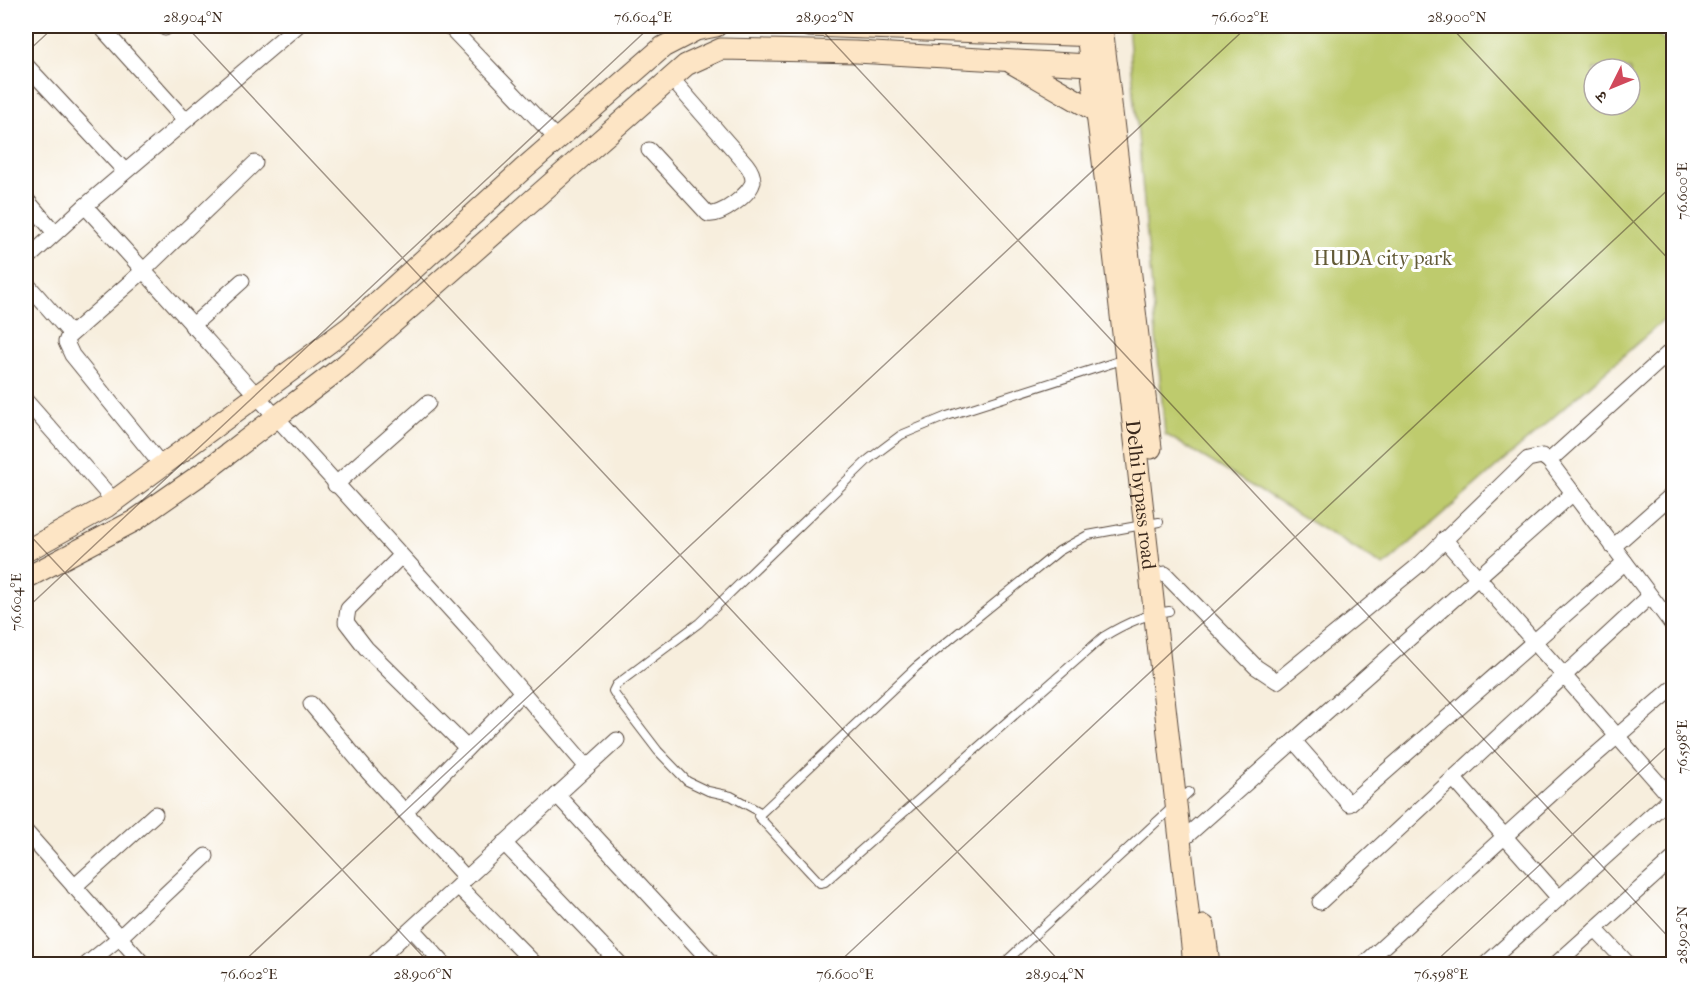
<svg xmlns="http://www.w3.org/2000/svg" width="1699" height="990" font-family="'IM FELL French Canon','Noto Serif Devanagari',serif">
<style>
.green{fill:#becb6d;stroke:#7c7a46;stroke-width:1.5;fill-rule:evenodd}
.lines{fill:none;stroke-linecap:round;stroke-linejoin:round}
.service-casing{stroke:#57473b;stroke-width:10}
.minor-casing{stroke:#57473b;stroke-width:17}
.secondary-casing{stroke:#57473b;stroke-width:23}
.service{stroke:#fff;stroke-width:8}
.minor{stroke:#fff;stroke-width:15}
.secondary{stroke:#fde5c5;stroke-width:21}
.ticks{fill:none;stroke:#3b2a1e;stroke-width:1.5;stroke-opacity:0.45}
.labels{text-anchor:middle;stroke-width:6;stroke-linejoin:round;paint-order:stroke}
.park-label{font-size:20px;fill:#625a36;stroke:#fff}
.street-label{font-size:20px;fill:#3b2a1e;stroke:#fff}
.neatline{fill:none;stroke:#3b2a1e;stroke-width:2}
.ticks-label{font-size:15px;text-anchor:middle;fill:#3b2a1e}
</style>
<rect width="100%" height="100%" fill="#fff"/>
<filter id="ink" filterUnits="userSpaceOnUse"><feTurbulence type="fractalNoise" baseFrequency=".0167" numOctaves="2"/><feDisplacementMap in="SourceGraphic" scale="12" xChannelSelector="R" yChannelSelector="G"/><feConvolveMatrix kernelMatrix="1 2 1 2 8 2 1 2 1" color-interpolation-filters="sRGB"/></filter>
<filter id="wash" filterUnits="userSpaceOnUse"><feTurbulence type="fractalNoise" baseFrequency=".008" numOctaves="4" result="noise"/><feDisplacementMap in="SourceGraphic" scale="24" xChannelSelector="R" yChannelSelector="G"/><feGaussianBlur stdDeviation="1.35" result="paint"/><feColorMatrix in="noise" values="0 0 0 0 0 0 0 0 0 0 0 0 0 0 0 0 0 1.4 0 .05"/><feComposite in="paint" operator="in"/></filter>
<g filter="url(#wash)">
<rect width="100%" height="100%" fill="#f7eedd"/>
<path class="green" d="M1128,26h523l22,25v261l-289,254 -219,-132zM1594,69h36v36h-36z"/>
</g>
<g filter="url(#ink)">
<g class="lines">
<defs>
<g id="service">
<path d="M1159,522l-71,13 -29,16 -143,116 -158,149 62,67 5,-1 278,-245c21,-13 42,-23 66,-26"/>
<path d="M760,812l-29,-16 -23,-5 -21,-10 -29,-30 -42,-55 -3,-5 3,-6 83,-62 170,-164 32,-24 46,-19 178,-57"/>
<path d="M1003,964l186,-172"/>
</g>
<g id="minor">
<path d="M100,26l84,93"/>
<path d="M297,26l-212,180 384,424 118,137"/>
<path d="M449,26l108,113"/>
<path d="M165,28l2,-2"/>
<path d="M26,65l98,105"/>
<path d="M649,150l59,64c12,3 43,-20 45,-33 0,-6 -3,-12 -7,-17l-75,-86"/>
<path d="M26,199l29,34"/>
<path d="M26,260l59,-54"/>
<path d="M26,283l45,51"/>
<path d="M192,326l50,-45"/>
<path d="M26,401l88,100"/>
<path d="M1549,461l125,166"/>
<path d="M163,467l-91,-112 -6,-13 2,-5 75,-66 112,-108"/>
<path d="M335,485l93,-82"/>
<path d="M1444,539l230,262"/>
<path d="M1613,547l61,-54"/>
<path d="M401,556l-53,53 -2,13 20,26 101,100"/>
<path d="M1165,574l91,93 21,14 142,-116 109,-106 14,-3 7,5 125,-113"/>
<path d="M311,704l58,69 97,105"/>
<path d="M1294,741l55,63 276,-242"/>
<path d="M1453,778l106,120"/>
<path d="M557,795l156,169"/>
<path d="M405,812l117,-120"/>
<path d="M26,832l117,132"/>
<path d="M1181,841l392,-348"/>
<path d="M504,843l116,121"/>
<path d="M458,886l77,78"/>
<path d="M74,887l81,-73"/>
<path d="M1320,902l330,-306"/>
<path d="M412,929l32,35"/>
<path d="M1595,929l33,35"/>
<path d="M87,964l32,-26 87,-82"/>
<path d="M373,964l244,-224"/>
<path d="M1364,964l205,-186 105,-91"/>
<path d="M1486,964l188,-169"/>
<path d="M1556,964l118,-106"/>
<path d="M1671,964l3,-2"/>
</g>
<g id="secondary">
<path d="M809,26l290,10"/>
<path id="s1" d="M1086,26l23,183 85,755"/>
<path d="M1102,26l49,422"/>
<path d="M1012,63l85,49"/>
<path d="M26,551l80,-44 244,-180 172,-157 141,-123 33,-17 20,-4"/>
<path d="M26,578l108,-57 73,-51 139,-106 340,-299 35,-16 135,3 251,14"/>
<path d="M1204,926l5,38"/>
</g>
</defs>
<use href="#service" class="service-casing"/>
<use href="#minor" class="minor-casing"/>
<use href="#secondary" class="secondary-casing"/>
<use href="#service" class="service"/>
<use href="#minor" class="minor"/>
<use href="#secondary" class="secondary"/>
</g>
</g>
<path class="ticks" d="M186,26l876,938M818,26l856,917M1450,26l224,239M26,53l29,-27M26,531l404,433M26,609l625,-583M241,964l1007,-938M837,964l837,-780M1433,964l241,-224"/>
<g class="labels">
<g class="park-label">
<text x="1383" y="265">HUDA city park</text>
</g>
<g class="street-label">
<text dy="7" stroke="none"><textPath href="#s1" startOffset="472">Delhi bypass road</textPath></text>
</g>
</g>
<rect width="1699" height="990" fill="none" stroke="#fff" stroke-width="66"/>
<g transform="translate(1612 87) rotate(227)"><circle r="28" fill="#ffffff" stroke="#b1aaa5" stroke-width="1.5"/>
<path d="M0-4.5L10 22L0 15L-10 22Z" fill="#d1495b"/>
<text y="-9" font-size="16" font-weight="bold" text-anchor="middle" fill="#3b2a1e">उ</text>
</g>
<rect x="33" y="33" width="1633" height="924" class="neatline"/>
<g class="ticks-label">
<text x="193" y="22">28.904°N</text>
<text x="643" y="22">76.604°E</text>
<text x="825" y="22">28.902°N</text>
<text x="1240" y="22">76.602°E</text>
<text x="1457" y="22">28.900°N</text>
<text transform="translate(1682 191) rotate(-90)" y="5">76.600°E</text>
<text transform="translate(16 602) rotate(-90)" y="5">76.604°E</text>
<text transform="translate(1682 747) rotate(-90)" y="5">76.598°E</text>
<text transform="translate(1682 935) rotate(-90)" y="5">28.902°N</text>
<text x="249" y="979">76.602°E</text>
<text x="423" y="979">28.906°N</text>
<text x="845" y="979">76.600°E</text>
<text x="1055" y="979">28.904°N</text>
<text x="1441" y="979">76.598°E</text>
</g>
</svg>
